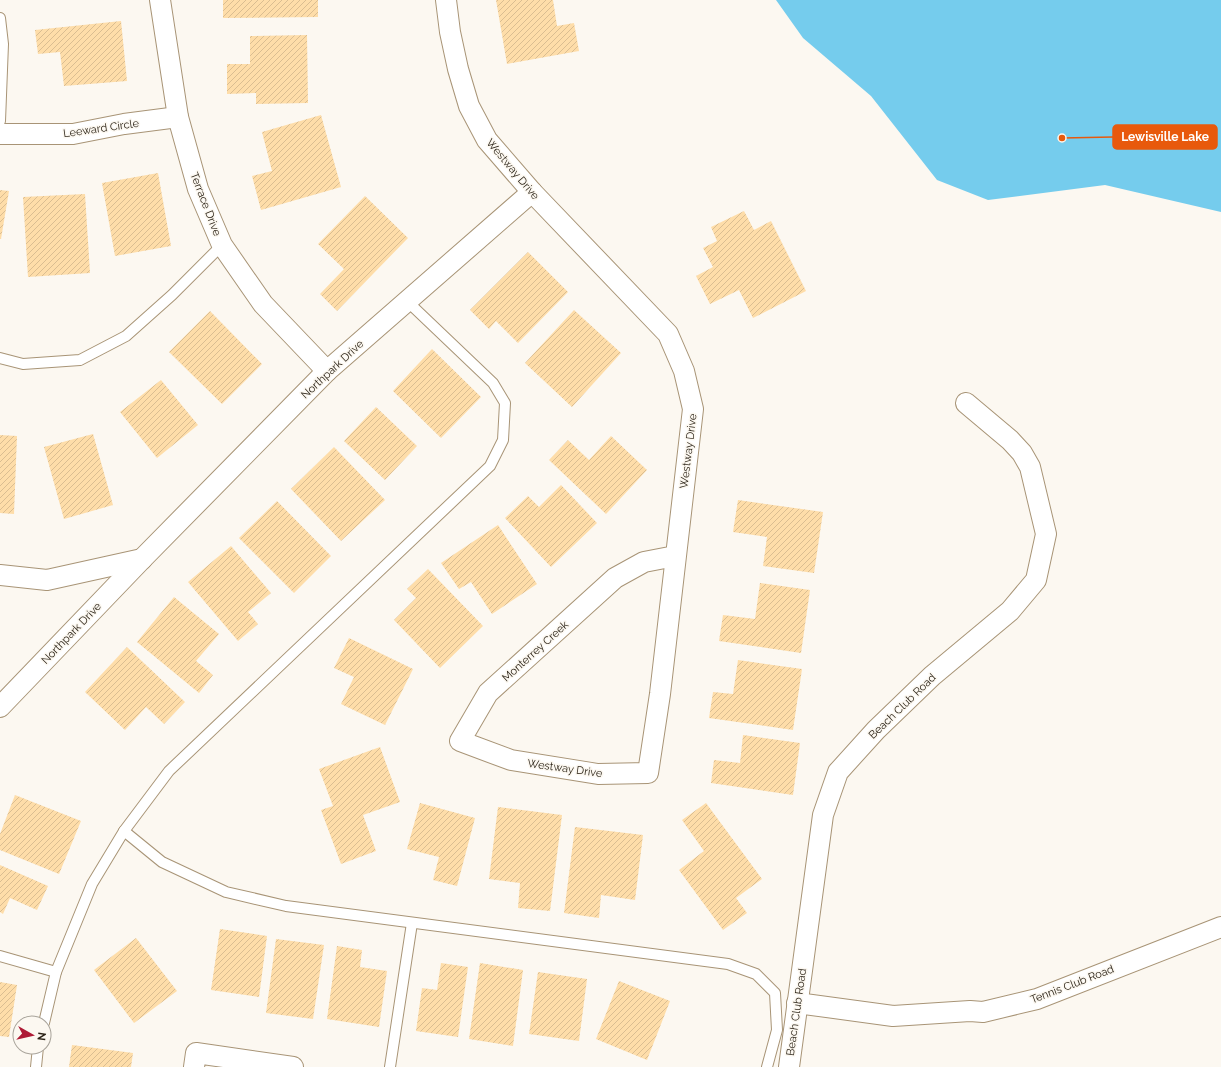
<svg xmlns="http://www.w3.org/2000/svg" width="1221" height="1067" font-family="Raleway,sans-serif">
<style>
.water{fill:#75cced}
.building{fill:url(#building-hatch)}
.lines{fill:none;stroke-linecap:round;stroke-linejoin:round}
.lane-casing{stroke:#a89476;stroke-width:12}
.street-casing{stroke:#a89476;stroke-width:22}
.lane{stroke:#fff;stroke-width:10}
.street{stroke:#fff;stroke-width:20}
.labels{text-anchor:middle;stroke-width:3;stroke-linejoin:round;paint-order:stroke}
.street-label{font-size:11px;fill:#2b2317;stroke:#fcf8f1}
.leader{fill:none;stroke:#e8590c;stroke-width:1.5}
.callout-dot{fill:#e8590c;stroke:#fcf8f1;stroke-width:1.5}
.callout{fill:#e8590c;stroke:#e8590c;stroke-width:1.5}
.callout-label{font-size:12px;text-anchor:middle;font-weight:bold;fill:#fff}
</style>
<defs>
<pattern id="building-hatch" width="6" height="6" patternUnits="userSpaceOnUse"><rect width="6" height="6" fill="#fedda9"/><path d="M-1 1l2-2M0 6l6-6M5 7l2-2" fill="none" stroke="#dabd91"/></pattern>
</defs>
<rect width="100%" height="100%" fill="#fcf8f1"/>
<path class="water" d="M776,0h445v212l-116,-27 -117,15 -51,-20 -66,-84 -68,-58z"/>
<g class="building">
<path d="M223,0h95v17l-95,1z"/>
<path d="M496,0h57l4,26 17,-3 5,28 -72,13z"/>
<path d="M121,21l6,60 -63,5 -4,-34 -22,2 -3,-24z"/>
<path d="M307,35l1,68 -52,1v-11l-29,1v-30h23v-28z"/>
<path d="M321,115l20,72 -80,23 -9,-34 20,-5 -10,-39z"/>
<path d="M158,173l13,73 -56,10 -13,-73z"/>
<path d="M0,190l9,1 -8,48h-1z"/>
<path d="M85,194l5,79 -62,4 -5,-80z"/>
<path d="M365,196l43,42 -71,73 -17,-17 24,-25 -26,-25z"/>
<path d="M744,211l10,19 17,-9 35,70 -53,27 -14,-28 -29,14 -14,-28 17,-9 -10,-19 14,-7 -6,-14z"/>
<path d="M528,252l40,40 -50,51 -22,-22 -7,8 -19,-19z"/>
<path d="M574,310l47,43 -49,54 -47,-44z"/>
<path d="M210,311l52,53 -40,40 -53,-52z"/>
<path d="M432,349l49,48 -40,41 -48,-47z"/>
<path d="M161,380l37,45 -41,33 -37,-46z"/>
<path d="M376,407l41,39 -32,34 -41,-39z"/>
<path d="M93,434l20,71 -49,14 -20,-72z"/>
<path d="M0,435l17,1 -3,78 -14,-1z"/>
<path d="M611,436l36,34 -41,44 -57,-54 19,-20 21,20z"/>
<path d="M334,447l51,53 -44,41 -50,-52z"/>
<path d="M561,485l36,38 -46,44 -46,-49 23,-22 11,11z"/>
<path d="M738,500l85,12 -9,61 -51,-7 4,-29 -34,-5z"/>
<path d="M277,501l54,55 -37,37 -55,-55z"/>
<path d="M498,525l39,59 -45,30 -21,-32 -12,7 -18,-26z"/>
<path d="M231,546l40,47 -23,19 10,12 -20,17 -50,-59z"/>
<path d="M428,569l55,57 -43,42 -46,-48 22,-22 -9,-9z"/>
<path d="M760,583l50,7 -9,63 -82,-12 4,-26 32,4z"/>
<path d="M174,597l45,37 -23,27 17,14 -14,18 -62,-51z"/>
<path d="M349,638l64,31 -28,56 -44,-21 13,-27 -20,-9z"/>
<path d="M127,647l58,55 -21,22 -18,-17 -21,23 -40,-38z"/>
<path d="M738,660l64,9 -9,61 -84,-12 4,-26 20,2z"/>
<path d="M743,735l57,8 -7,52 -82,-12 3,-23 26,3z"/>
<path d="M380,747l20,55 -37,13 13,36 -35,13 -20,-54 12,-4 -14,-37z"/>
<path d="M15,795l66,26 -22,53 -59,-24v-16z"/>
<path d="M420,803l55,15 -18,68 -24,-6 6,-23 -32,-8z"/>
<path d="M706,803l56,76 -26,19 11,15 -24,17 -44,-60 25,-19 -22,-31z"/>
<path d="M498,807l64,8 -12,96 -32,-3 2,-25 -31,-4z"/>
<path d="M575,827l68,8 -8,65 -34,-5 -2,23 -35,-5z"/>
<path d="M0,865l48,21 -11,24 -27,-12 -7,16 -3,-2z"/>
<path d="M220,929l47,7 -8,61 -48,-7z"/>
<path d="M136,938l41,53 -43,32 -40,-53z"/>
<path d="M276,939l48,6 -11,74 -47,-6z"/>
<path d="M337,946l25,4 -2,17 27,4 -8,56 -52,-8z"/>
<path d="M441,963l27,4 -10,70 -42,-6 6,-43 15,2z"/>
<path d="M480,963l43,7 -10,76 -44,-7z"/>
<path d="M538,972l49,7 -8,62 -50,-7z"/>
<path d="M619,981l51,20 -23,59 -51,-21z"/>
<path d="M0,982l17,3 -8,52 -9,-1z"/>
<path d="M72,1045l61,8 -2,14h-62z"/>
</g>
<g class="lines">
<defs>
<g id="lane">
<path d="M0,18l3,26 -3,77"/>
<path d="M0,358l23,6 57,-4 46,-24 46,-41 50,-50"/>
<path d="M124,831l38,31 64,30 60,14 442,58 28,10 19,19 2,37 -10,37"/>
<path d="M0,956l56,16"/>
<path d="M44,1023l12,-51 36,-88 32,-53 45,-60 321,-305 13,-26 2,-37 -12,-20 -86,-82"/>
<path d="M36,1067l2,-20"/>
<path d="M390,1067l22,-144"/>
</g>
<g id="street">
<path d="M160,0l18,117 20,72 24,56 41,59 64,67"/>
<path d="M446,0l4,32 8,37 11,37 18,34 45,52 136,142 16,37 9,38 -33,285 -12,79 -50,1 -87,-14 -51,-19 28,-48 127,-115 29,-16 31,-6"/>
<path d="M0,134h73l51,-10 54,-7"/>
<path d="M0,575l47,5 95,-21"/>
<path d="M0,707l142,-148 185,-188 205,-179"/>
<path d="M797,1003l96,13 77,-5 13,1 54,-13 184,-72"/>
<path d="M194,1067l2,-14 97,14"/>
<path d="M789,1067l34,-252 15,-43 38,-42 56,-54 78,-65 26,-31 10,-46 -16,-67 -8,-14 -12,-13 -44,-37"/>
</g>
</defs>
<use href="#lane" class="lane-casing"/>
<use href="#street" class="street-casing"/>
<use href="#lane" class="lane"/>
<use href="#street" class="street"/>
</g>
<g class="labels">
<g class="street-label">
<text transform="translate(101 128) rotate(-8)" y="4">Leeward Circle</text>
<text transform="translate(513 169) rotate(50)" y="4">Westway Drive</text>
<text transform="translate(206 204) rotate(69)" y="4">Terrace Drive</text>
<text transform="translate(332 369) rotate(-43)" y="4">Northpark Drive</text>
<text transform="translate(688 451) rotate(-83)" y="4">Westway Drive</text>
<text transform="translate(71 633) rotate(-46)" y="4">Northpark Drive</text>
<text transform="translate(535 651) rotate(-42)" y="4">Monterrey Creek</text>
<text transform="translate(902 706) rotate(-44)" y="4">Beach Club Road</text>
<text transform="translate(565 768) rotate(8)" y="4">Westway Drive</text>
<text transform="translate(1072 984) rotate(-21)" y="4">Tennis Club Road</text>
<text transform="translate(796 1012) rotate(-82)" y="4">Beach Club Road</text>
</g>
</g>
<path class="leader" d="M1062 138L1113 137"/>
<circle class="callout-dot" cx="1062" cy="138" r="4"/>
<rect class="callout" x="1113" y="125" width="104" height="24" rx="4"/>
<g class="callout-label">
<text x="1165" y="141">Lewisville Lake</text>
</g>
<g transform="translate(32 1035) rotate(98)"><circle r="19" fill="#fcf8f1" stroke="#a8a39a"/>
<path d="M0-3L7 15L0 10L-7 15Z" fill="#ae1a35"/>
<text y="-6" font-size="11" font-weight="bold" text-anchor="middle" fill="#2b2317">N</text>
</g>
</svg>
